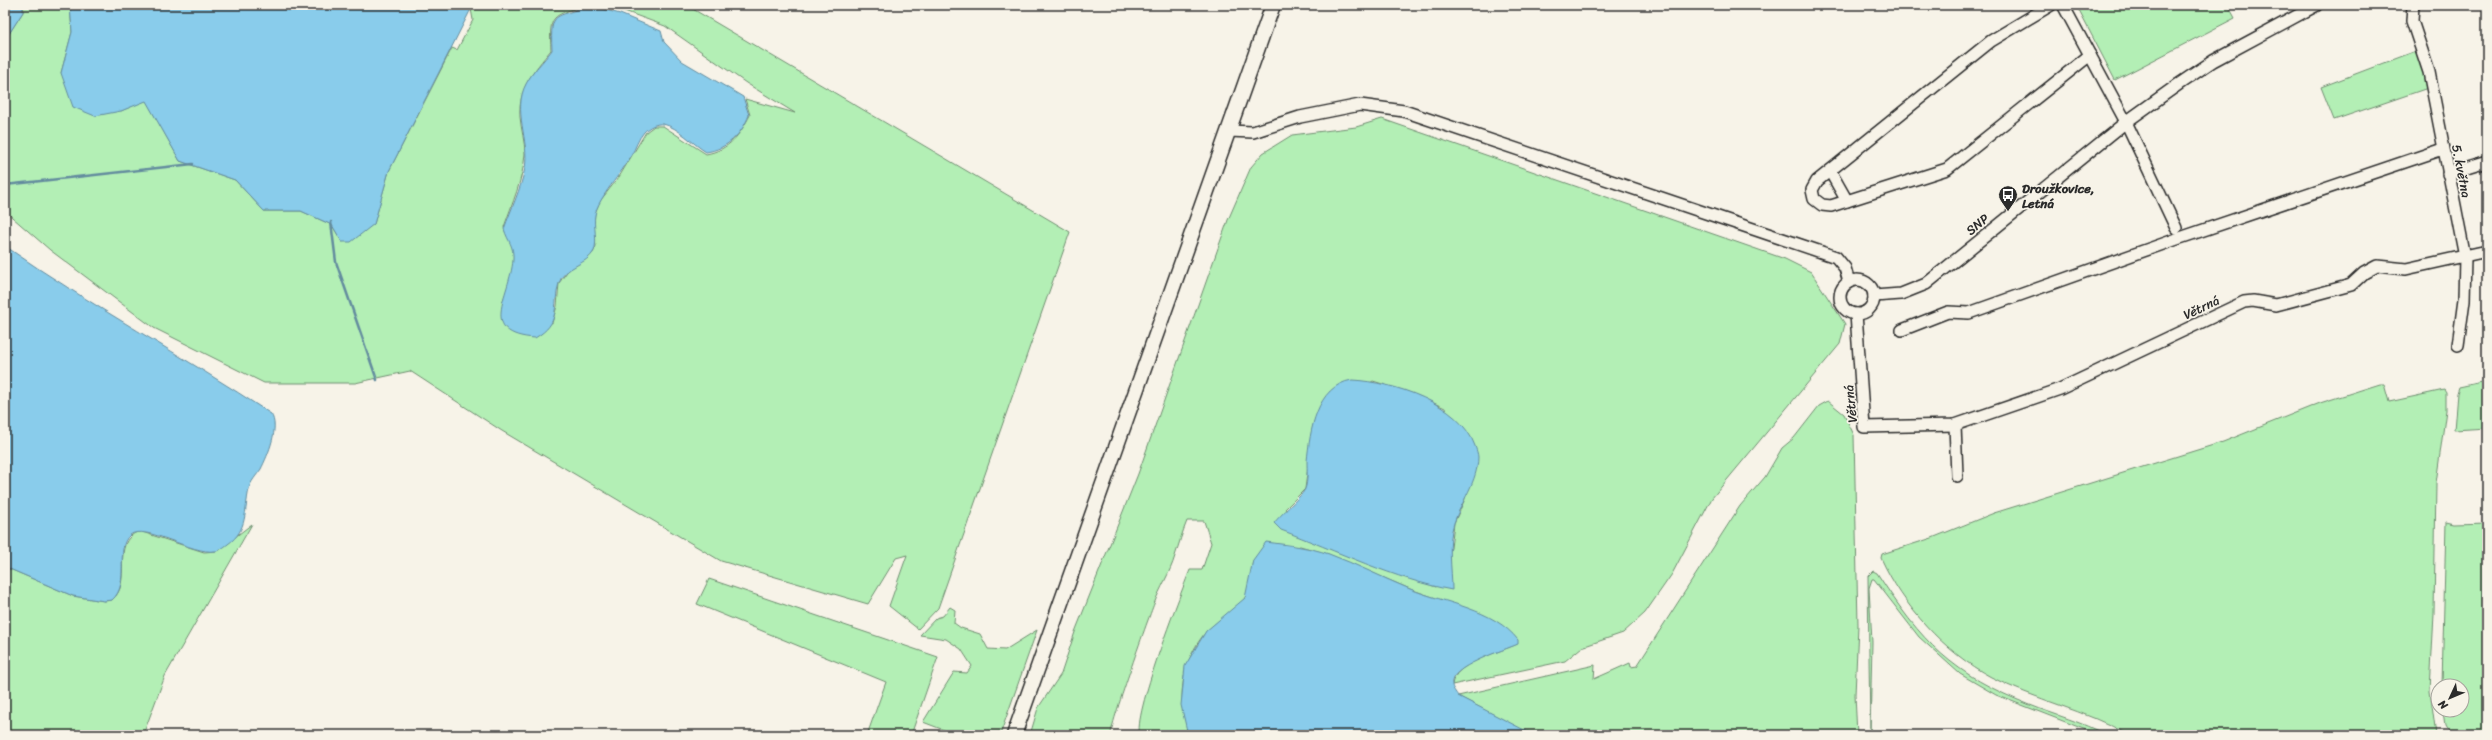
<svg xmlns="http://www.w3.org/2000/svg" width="2492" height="740" font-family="Sriracha,sans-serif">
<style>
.green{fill:#b3efb5;stroke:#6f8d70;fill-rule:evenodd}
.water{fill:#89cceb;stroke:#638c9e}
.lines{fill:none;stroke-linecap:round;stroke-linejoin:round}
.stream{stroke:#638c9e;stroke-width:2.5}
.minor-casing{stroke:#2b2b2b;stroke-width:14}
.major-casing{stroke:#2b2b2b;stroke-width:17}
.minor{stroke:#f7f3e8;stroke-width:11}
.major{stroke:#f7f3e8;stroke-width:14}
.labels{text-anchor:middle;stroke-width:3.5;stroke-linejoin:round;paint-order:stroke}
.street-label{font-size:13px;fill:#2b2b2b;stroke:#f7f3e8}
.poi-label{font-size:13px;font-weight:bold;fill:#2b2b2b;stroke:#f7f3e8;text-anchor:start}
</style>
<rect width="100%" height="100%" fill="#f7f3e8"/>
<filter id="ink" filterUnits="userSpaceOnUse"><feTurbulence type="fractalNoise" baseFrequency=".025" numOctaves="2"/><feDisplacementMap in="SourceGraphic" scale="8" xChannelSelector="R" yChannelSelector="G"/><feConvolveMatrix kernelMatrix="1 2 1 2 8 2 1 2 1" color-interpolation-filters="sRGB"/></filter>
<g filter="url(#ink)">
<g class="green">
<path d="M23,5h47l2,27 -11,41 60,38 25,-11 34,61 55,19 29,31h37l31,14 10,17 32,-18 15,-53 63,-123 5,2 16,-30 -2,-11 2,-4h112c-33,12 -36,8 -34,45 -17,21 -33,38 -31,67 1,12 5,25 5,37 -2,25 -13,50 -21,73 1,7 6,11 8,17 7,18 -4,42 -10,59l50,20 5,-17 2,-23 10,-14 24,-16 3,-7 -3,-16 2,-17 5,-12 19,-24 27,-45 8,-6h9l43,28c23,-4 34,-19 44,-39l-5,-16 50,14 -49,-30 -81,-57 -57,-21h78l384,227 -132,376 -20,21 -29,-23 18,-51 -11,3 -28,46 -147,-43 -219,-130 -92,-60 -55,12h-91l-110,-55 -104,-78 -45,-39v-171l18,-28z"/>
<path d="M2076,5h152l7,13 -120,62z"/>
<path d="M2416,51l12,37 -94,32 -13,-33z"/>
<path d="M1382,119l403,140 26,13 34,52 -5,20 -128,154 -40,76 -27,39 -22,20 -41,14 -17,14 -113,24c2,-23 47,-32 65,-41l-33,-29 -74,-26 -82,-35 -28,-8 -47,14c-2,12 -3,26 -7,36 -5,11 -30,25 -39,35 -23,25 -32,66 -19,97l-7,7h-41c-8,-18 40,-140 50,-165h12l9,-27 -7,-22h-17c-5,12 -8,23 -12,35 -5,17 -15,32 -21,48 -6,15 -45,124 -43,131h-81l8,-27 23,-34 14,-42 63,-158 90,-254 23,-53 12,-14 29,-18 64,-8zM1373,381l38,12 34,15 20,91 -11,24 -3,25 -15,39 -95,-35 -56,-43 20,-20 9,-68z"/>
<path d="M2487,381v47l-33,2 3,-37 2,-6z"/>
<path d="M2380,384h4l5,18 55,-12 2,3v17l-10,73 -2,131 -4,76 6,45h-307c-44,-25 -94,-35 -138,-58 -47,-25 -88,-71 -110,-119l1,-4 50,-16 62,-25 229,-71 97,-39z"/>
<path d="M1828,401l16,13 10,21 4,190 -3,70 2,40h-325l-74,-39 137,-31 -1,14 36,-16 1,4 6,-1 103,-160 25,-29 17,-29 12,-10 25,-32z"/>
<path d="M2446,522l9,2 32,-1v210l-4,2h-33l-5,-9 -2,-15 19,-1v-24h-20z"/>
<path d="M252,524l-87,152 -22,59h-138v-168l68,29 31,5 8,-1c22,-18 -3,-57 27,-69l65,21 13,-1z"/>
<path d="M1873,571l4,2c45,70 75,101 153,132 25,10 52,17 76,30h-7l-103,-40 -36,-21 -41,-37 -45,-58h-2l-3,9 3,54 -2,93 -2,-159z"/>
<path d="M709,579l229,78 -27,78h-44l19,-53 -189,-78z"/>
<path d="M950,607l5,3 -1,13 7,5 19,6 8,15 17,1 32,-20 -37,105h-43l-34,-13 31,-50 13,1 5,-7 -11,-17 -15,-10 -26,-4 16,-17 7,-2z"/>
</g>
<g class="water">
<path d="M5,5h18v7l-18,28z"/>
<path d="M70,5h403l-84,166 -15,53 -23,18h-9l-10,-17 -31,-14h-37l-29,-31 -55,-19 -34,-60 -25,10 -26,5 -22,-9 -12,-34 11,-41z"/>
<path d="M589,5l31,9 41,17 3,11 18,19 61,36 6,18c-7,19 -22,34 -43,37 -13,-8 -28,-25 -43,-28 -7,-1 -14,3 -19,8 -6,7 -8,15 -13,24 -9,17 -33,42 -36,59 -2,11 3,26 -1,36 -7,14 -30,15 -35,32 -7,25 3,39 -24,55 -58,-4 -25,-42 -22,-78 1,-15 -5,-18 -9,-31 7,-20 17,-40 21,-61 5,-27 -13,-58 1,-84 6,-12 18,-23 26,-34 -2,-42 3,-30 37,-45z"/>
<path d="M5,246c86,60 179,110 266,168 9,13 -3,41 -10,55 -4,6 -11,13 -12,20 -5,22 -1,41 -21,55 -4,3 -9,7 -13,7 -22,4 -70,-28 -85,-16 -16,13 1,49 -18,65l-8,1 -31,-5 -68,-29z"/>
<path d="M1352,380c41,2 108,23 123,66 1,3 3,8 3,11 0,24 -17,45 -24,66 -7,20 -2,46 -2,67 -56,-10 -117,-40 -171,-60l-7,-7c6,-8 29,-28 31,-34 3,-8 2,-20 2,-28 3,-30 9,-75 45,-81z"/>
<path d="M1266,542c22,3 43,5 63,12 27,10 54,24 81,35 35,14 84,20 108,51v4c-13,6 -71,23 -66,41 0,3 4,8 6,11l76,39h-346l-7,-30 4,-39 21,-35 39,-33 8,-38z"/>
</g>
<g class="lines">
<g class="stream">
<path d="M5,185l188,-21"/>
<path d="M331,222l5,40 41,118"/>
</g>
<defs>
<g id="minor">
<path d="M2051,5l-60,36 -174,140 -5,9 2,9 8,6 9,1 116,-37 143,-114"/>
<path d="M2063,5l63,117 50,106"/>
<path d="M2413,5l-1,16 17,51 36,185 -1,43 -6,45"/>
<path d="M1228,131l25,1 47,-15 60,-12 44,6 432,146 9,11 4,14"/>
<path d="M1830,171l17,30"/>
<path d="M2448,174l39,-12"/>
<circle cx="1857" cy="297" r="17"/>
<path d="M1874,296l27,-2 25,-10 200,-162 53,-38 34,-23 104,-56"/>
<path d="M1856,314l8,113 91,-2 105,-36 184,-87 9,-1 23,4 75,-20 13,-12 13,-7 29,3 81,-18"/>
<path d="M1902,330l46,-18 21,1 208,-74 266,-90"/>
<path d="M1955,425l2,51"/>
</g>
<path id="major" d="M1014,735l259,-730"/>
</defs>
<use href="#minor" class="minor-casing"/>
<use href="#major" class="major-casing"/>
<use href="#minor" class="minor"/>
<use href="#major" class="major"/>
</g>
</g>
<defs>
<symbol id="bus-pin" viewBox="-11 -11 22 30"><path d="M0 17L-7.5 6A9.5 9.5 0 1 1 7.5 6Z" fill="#2b2b2b" stroke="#f7f3e8"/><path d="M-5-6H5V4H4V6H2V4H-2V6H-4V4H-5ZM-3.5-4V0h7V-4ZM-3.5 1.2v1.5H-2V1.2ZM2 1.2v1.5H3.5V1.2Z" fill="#fff"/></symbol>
</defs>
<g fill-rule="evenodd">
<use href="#bus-pin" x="1997" y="184" width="22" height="30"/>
</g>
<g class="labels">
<g class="street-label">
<text transform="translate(2462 171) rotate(79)" y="5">5. května</text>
<text transform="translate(1977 224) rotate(-39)" y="5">SNP</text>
<text transform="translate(2201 307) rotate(-25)" y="5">Větrná</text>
<text transform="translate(1850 404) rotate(-96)" y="5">Větrná</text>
</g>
<g class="poi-label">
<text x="2022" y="193">Droužkovice,<tspan x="2022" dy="15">Letná</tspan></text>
</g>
</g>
<rect width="2492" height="740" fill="none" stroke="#f7f3e8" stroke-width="20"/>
<rect x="10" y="10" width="2472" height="720" fill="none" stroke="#2b2b2b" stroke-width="1.5" filter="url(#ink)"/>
<g transform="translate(2450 698) rotate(226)"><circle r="19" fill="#f7f3e8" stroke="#a5a39c"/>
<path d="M0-3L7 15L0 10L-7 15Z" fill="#2b2b2b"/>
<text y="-6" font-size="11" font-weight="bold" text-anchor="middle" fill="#2b2b2b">N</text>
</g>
</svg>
